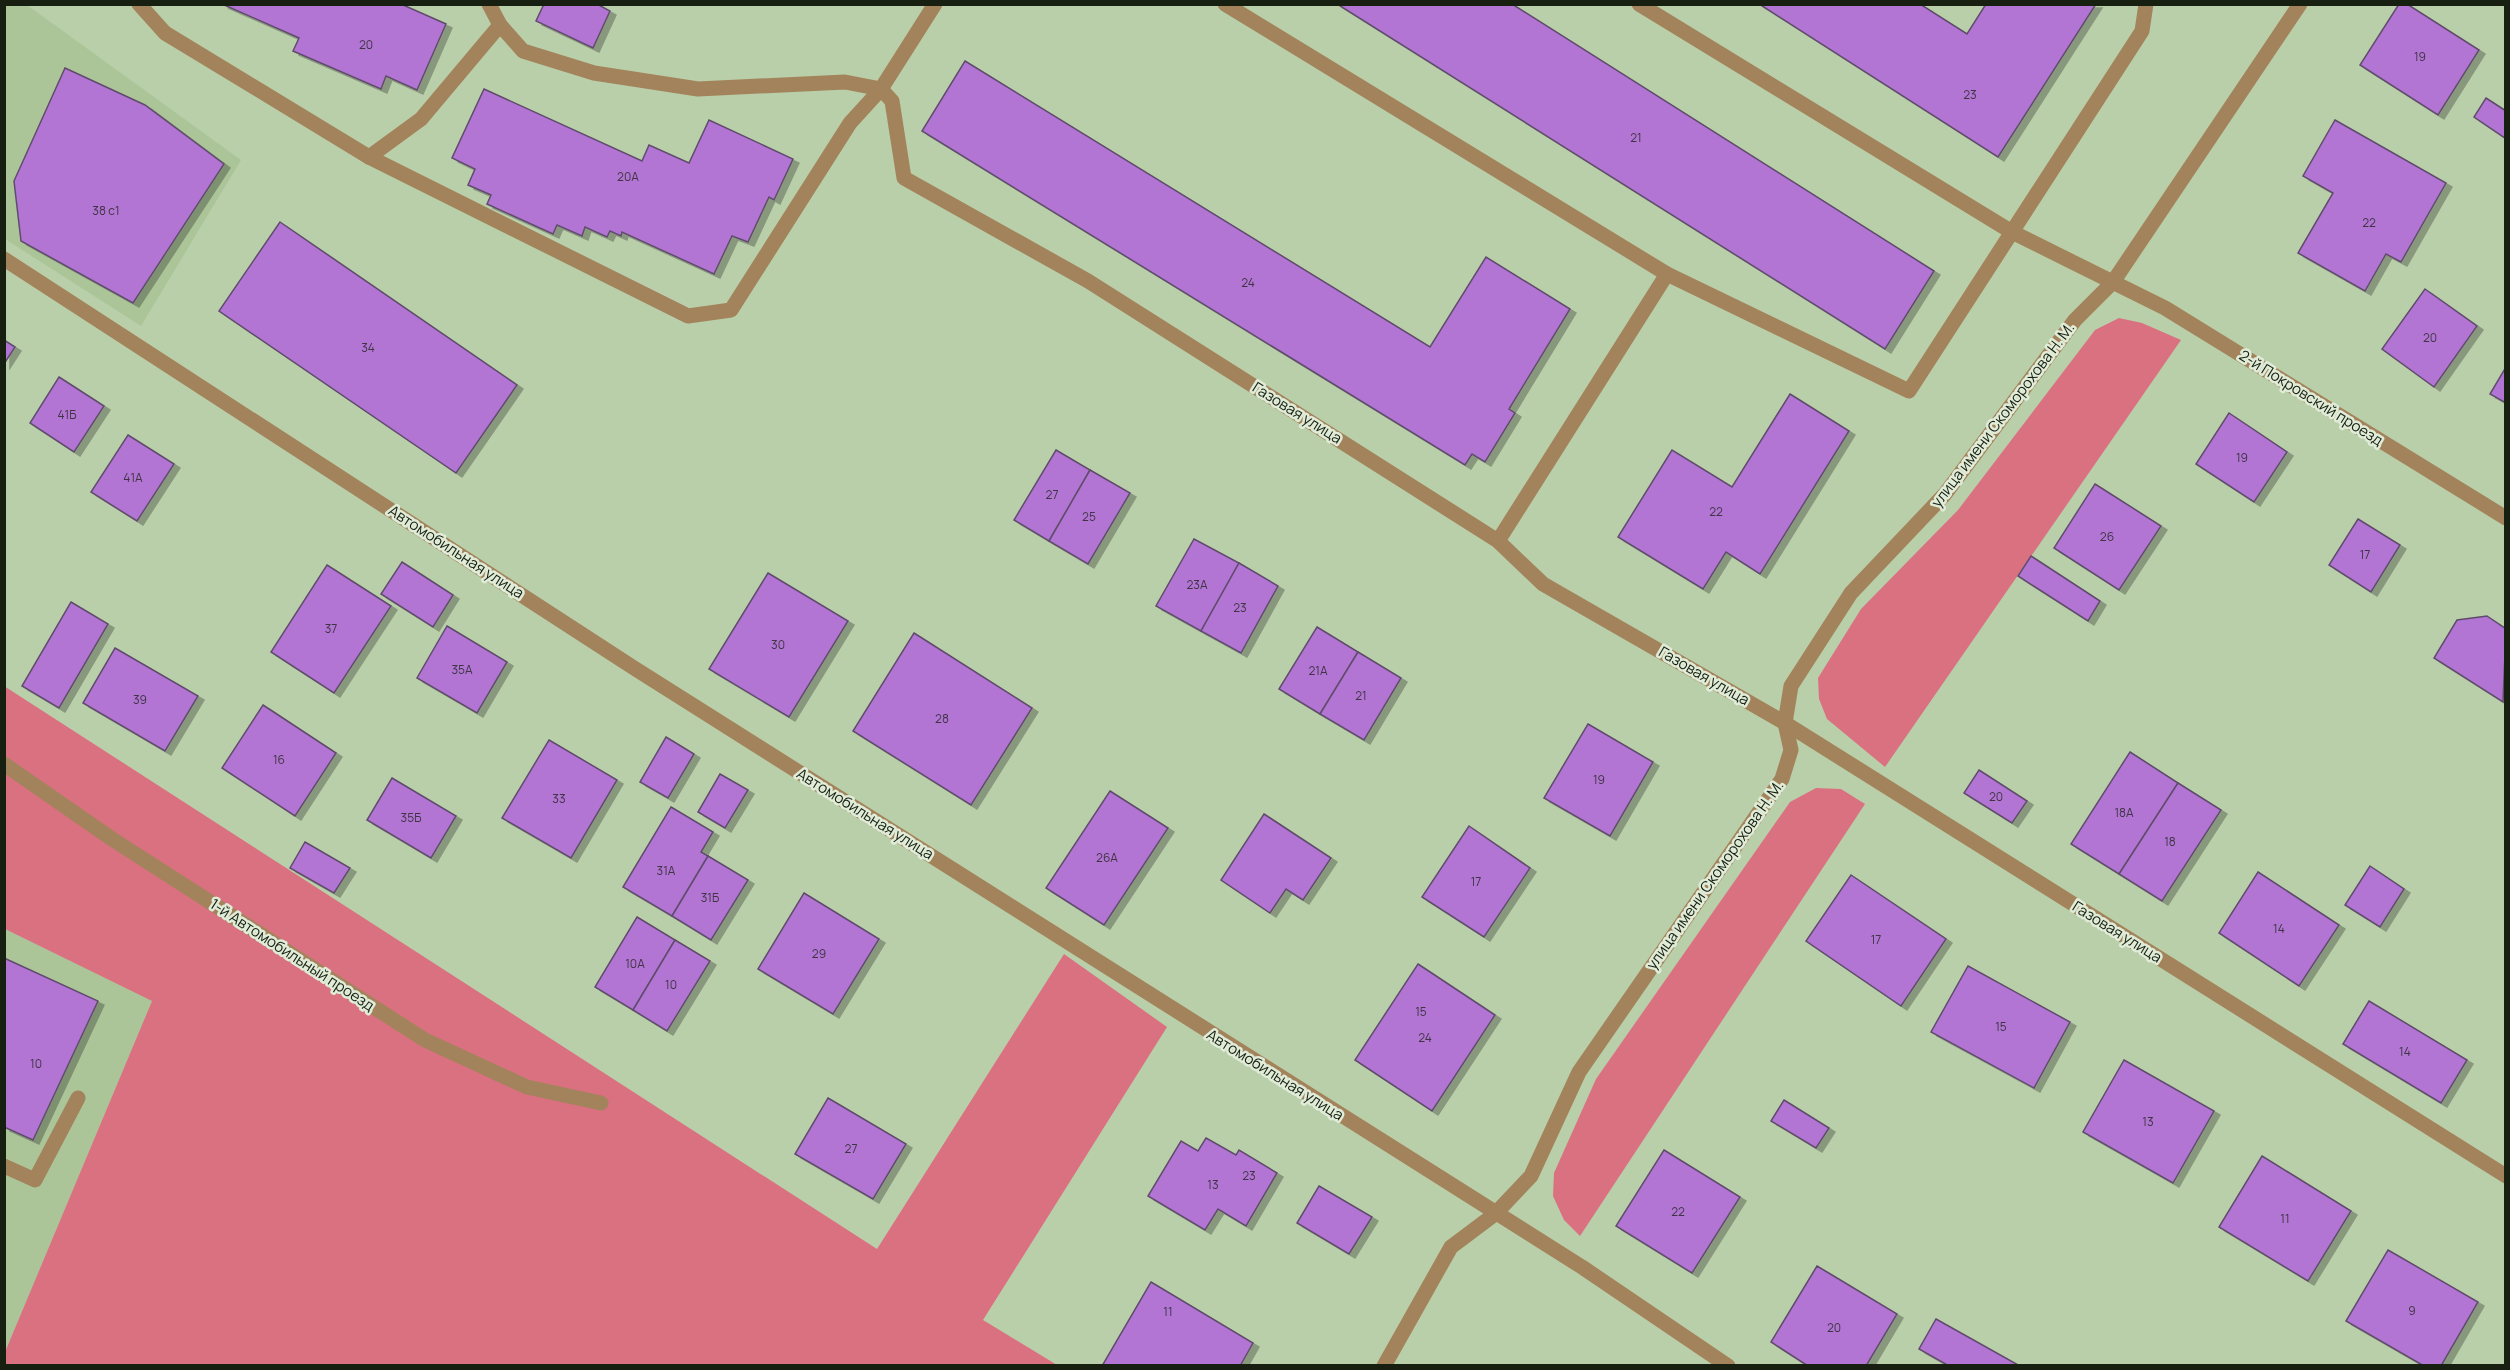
<svg xmlns="http://www.w3.org/2000/svg" width="2510" height="1370" font-family="Manrope,sans-serif">
<style>
.built{fill:#abc599}
.green{fill:#da7180}
.building{fill:#b275d4;stroke:#604c6c;stroke-width:1.5;filter:url(#shadow)}
.lines{fill:none;stroke-linecap:round;stroke-linejoin:round}
.minor{stroke:#a3835b;stroke-width:15}
.labels{text-anchor:middle;stroke-width:5;stroke-linejoin:round;paint-order:stroke}
.number-label{font-size:12px;fill:#3e3442}
.street-label{font-size:15px;fill:#171f11;stroke:#e0ecd8}
</style>
<defs>
<filter id="shadow"><feDropShadow dx="6" dy="4" stdDeviation="0" flood-color="#0004"/></filter>
</defs>
<rect width="100%" height="100%" fill="#b9cfa9"/>
<g class="built">
<path d="M4,5h23l214,155 -100,166 -136,-87z"/>
<path d="M5,929l147,72 -147,351z"/>
</g>
<g class="green">
<path d="M2119,318l23,5 39,17 -296,427 -58,-48 -8,-20 -1,-21 43,-69 97,-99 137,-180z"/>
<path d="M4,686l873,563 187,-295 103,73 -184,293 74,45h-1052v-13l147,-351 -147,-72z"/>
<path d="M1816,788l25,1 24,15 -285,432 -16,-16 -11,-24 1,-23 42,-94 194,-277z"/>
</g>
<g class="building">
<path d="M222,4h179l45,20 -29,66 -31,-14 -5,13 -88,-38 6,-13z"/>
<path d="M544,4h53l13,7 -17,37 -57,-27z"/>
<path d="M1337,4h175l422,267 -49,78z"/>
<path d="M1759,4h161l47,30 19,-30h110l-98,153z"/>
<path d="M2399,4h8l72,46 -41,65 -78,-50z"/>
<path d="M965,61l465,286 56,-90 84,52 -61,100 6,4 -30,49 -13,-8 -7,11 -543,-334z"/>
<path d="M65,68l80,37 79,59 -91,139 -112,-62 -7,-60z"/>
<path d="M484,89l158,72 7,-16 40,18 20,-43 84,39 -19,41 -5,-3 -21,45 -16,-6 -18,38 -92,-42 -1,4 -11,-5 -3,6 -22,-10 -3,9 -25,-11 -4,9 -66,-30 4,-9 -23,-10 7,-16 -23,-11z"/>
<path d="M2486,98l20,13 -1,27 -31,-21z"/>
<path d="M2335,120l111,63 -45,79 -15,-8 -21,37 -67,-38 35,-60 -30,-17z"/>
<path d="M280,222l237,163 -61,88 -237,-162z"/>
<path d="M2425,289l52,37 -43,61 -52,-38z"/>
<path d="M4,340l11,7 -11,17z"/>
<path d="M2506,367v36l-16,-9z"/>
<path d="M59,377l45,29 -30,46 -44,-29z"/>
<path d="M1790,394l59,37 -89,143 -34,-22 -23,37 -85,-52 54,-87 60,37z"/>
<path d="M2229,413l58,39 -33,50 -58,-38z"/>
<path d="M128,435l46,29 -37,57 -46,-29z"/>
<path d="M1056,450l34,20 -41,71 -35,-21z"/>
<path d="M1090,470l40,23 -42,71 -39,-23z"/>
<path d="M2095,484l66,42 -42,64 -65,-42z"/>
<path d="M2358,519l42,26 -29,47 -42,-27z"/>
<path d="M1194,539l45,24 -38,68 -45,-25z"/>
<path d="M2031,556l69,45 -12,20 -70,-45z"/>
<path d="M402,562l51,33 -20,32 -52,-33z"/>
<path d="M1239,563l39,23 -37,67 -40,-22z"/>
<path d="M327,565l64,41 -57,87 -63,-41z"/>
<path d="M768,573l80,48 -59,96 -80,-48z"/>
<path d="M71,602l37,22 -49,84 -37,-22z"/>
<path d="M2487,616l19,13 -3,73 -69,-44 23,-38z"/>
<path d="M447,626l60,36 -30,51 -60,-35z"/>
<path d="M1317,627l41,25 -38,62 -41,-25z"/>
<path d="M914,633l118,75 -61,97 -118,-74z"/>
<path d="M115,648l83,48 -33,55 -82,-48z"/>
<path d="M1358,652l43,26 -37,62 -44,-26z"/>
<path d="M263,705l73,48 -41,63 -73,-48z"/>
<path d="M1588,724l65,38 -43,74 -66,-38z"/>
<path d="M666,737l28,17 -26,44 -28,-16z"/>
<path d="M549,740l68,40 -46,78 -69,-40z"/>
<path d="M2130,752l48,31 -59,91 -48,-30z"/>
<path d="M1979,770l48,31 -15,22 -48,-30z"/>
<path d="M720,774l28,16 -23,38 -27,-16z"/>
<path d="M392,778l64,38 -25,42 -64,-38z"/>
<path d="M2178,783l43,27 -59,91 -43,-27z"/>
<path d="M1110,791l58,37 -64,97 -58,-37z"/>
<path d="M671,807l42,25 -12,20 7,4 -36,60 -49,-29z"/>
<path d="M1264,814l67,44 -28,42 -17,-11 -16,24 -49,-33z"/>
<path d="M1469,826l61,42 -46,69 -62,-40z"/>
<path d="M305,842l45,26 -16,25 -44,-25z"/>
<path d="M708,856l40,24 -37,60 -39,-24z"/>
<path d="M2370,866l34,23 -24,38 -35,-22z"/>
<path d="M2258,872l81,53 -40,61 -80,-53z"/>
<path d="M1851,875l95,64 -45,67 -95,-65z"/>
<path d="M804,893l75,46 -46,75 -75,-45z"/>
<path d="M637,917l38,23 -42,70 -38,-23z"/>
<path d="M675,940l35,21 -43,70 -34,-21z"/>
<path d="M4,958l94,43 -65,139 -29,-13z"/>
<path d="M1418,964l77,51 -63,96 -77,-51z"/>
<path d="M1968,966l102,56 -36,66 -103,-56z"/>
<path d="M2369,1001l98,59 -26,43 -98,-59z"/>
<path d="M2124,1060l90,51 -41,72 -90,-51z"/>
<path d="M828,1098l78,46 -33,55 -78,-45z"/>
<path d="M1784,1100l45,28 -13,20 -45,-27z"/>
<path d="M1206,1138l30,17 3,-5 38,23 -31,53 -28,-17 -13,21 -57,-34 33,-55 17,10z"/>
<path d="M1664,1150l76,47 -48,76 -76,-47z"/>
<path d="M2262,1156l89,55 -43,70 -89,-54z"/>
<path d="M1319,1186l53,31 -23,37 -52,-31z"/>
<path d="M2388,1250l90,52 -37,64h-17l-78,-45z"/>
<path d="M1817,1266l80,48 -31,52h-58l-37,-24z"/>
<path d="M1151,1282l102,61 -13,23h-138z"/>
<path d="M1936,1319l84,47h-71l-30,-17z"/>
</g>
<g class="lines">
<g class="minor">
<path d="M139,4l26,29 204,124 319,159 43,-6 119,-187 31,-34"/>
<path d="M489,4l11,21 23,26 71,22 104,16 147,-7 36,7"/>
<path d="M935,4l-54,85 11,12 12,77 184,103 410,260 45,43 242,139 721,453"/>
<path d="M1225,4l442,270 242,117 233,-360 4,-27"/>
<path d="M1639,4l373,228 153,76 341,210"/>
<path d="M369,157l52,-38 79,-94"/>
<path d="M4,259l630,409 948,599 146,99"/>
<path d="M1498,541l169,-267"/>
<path d="M4,764l108,75 313,201 102,47 74,16"/>
<path d="M4,1166l31,14 43,-82"/>
<path d="M1384,1366l67,-119 44,-33 36,-38 48,-104 203,-293 9,-29 -6,-27 6,-37 60,-93 94,-99 130,-174 38,-38 187,-278"/>
</g>
</g>
<g class="labels">
<g class="number-label">
<text x="366" y="49">20</text>
<text x="2420" y="61">19</text>
<text x="1970" y="99">23</text>
<text x="1636" y="142">21</text>
<text x="628" y="181">20А</text>
<text x="106" y="215">38 с1</text>
<text x="2369" y="227">22</text>
<text x="1248" y="287">24</text>
<text x="2430" y="342">20</text>
<text x="368" y="352">34</text>
<text x="67" y="419">41Б</text>
<text x="2242" y="462">19</text>
<text x="133" y="482">41А</text>
<text x="1052" y="499">27</text>
<text x="1716" y="516">22</text>
<text x="1089" y="521">25</text>
<text x="2107" y="541">26</text>
<text x="2365" y="559">17</text>
<text x="1197" y="589">23А</text>
<text x="1240" y="612">23</text>
<text x="331" y="633">37</text>
<text x="778" y="649">30</text>
<text x="462" y="674">35А</text>
<text x="1318" y="675">21А</text>
<text x="1361" y="700">21</text>
<text x="140" y="704">39</text>
<text x="942" y="723">28</text>
<text x="279" y="764">16</text>
<text x="1599" y="784">19</text>
<text x="1996" y="801">20</text>
<text x="559" y="803">33</text>
<text x="2124" y="817">18А</text>
<text x="411" y="822">35Б</text>
<text x="2170" y="846">18</text>
<text x="1107" y="862">26А</text>
<text x="666" y="875">31А</text>
<text x="1476" y="886">17</text>
<text x="710" y="902">31Б</text>
<text x="2279" y="933">14</text>
<text x="1876" y="944">17</text>
<text x="819" y="958">29</text>
<text x="635" y="968">10А</text>
<text x="671" y="989">10</text>
<text x="1421" y="1016">15</text>
<text x="2001" y="1031">15</text>
<text x="1425" y="1042">24</text>
<text x="2405" y="1056">14</text>
<text x="36" y="1068">10</text>
<text x="2148" y="1126">13</text>
<text x="851" y="1153">27</text>
<text x="1249" y="1180">23</text>
<text x="1213" y="1189">13</text>
<text x="1678" y="1216">22</text>
<text x="2285" y="1223">11</text>
<text x="2412" y="1315">9</text>
<text x="1168" y="1316">11</text>
<text x="1834" y="1332">20</text>
</g>
<g class="street-label">
<text transform="translate(2311 398) rotate(32)" y="5">2-й Покровский проезд</text>
<text transform="translate(1297 413) rotate(32)" y="5">Газовая улица</text>
<text transform="translate(2003 415) rotate(-53)" y="5">улица имени Скоморохова Н. М.</text>
<text transform="translate(456 552) rotate(33)" y="5">Автомобильная улица</text>
<text transform="translate(1704 676) rotate(30)" y="5">Газовая улица</text>
<text transform="translate(865 814) rotate(32)" y="5">Автомобильная улица</text>
<text transform="translate(1715 875) rotate(-55)" y="5">улица имени Скоморохова Н. М.</text>
<text transform="translate(2117 932) rotate(32)" y="5">Газовая улица</text>
<text transform="translate(292 955) rotate(33)" y="5">1-й Автомобильный проезд</text>
<text transform="translate(1275 1075) rotate(32)" y="5">Автомобильная улица</text>
</g>
</g>
<rect width="2510" height="1370" fill="none" stroke="#171f11" stroke-width="12"/>
</svg>
